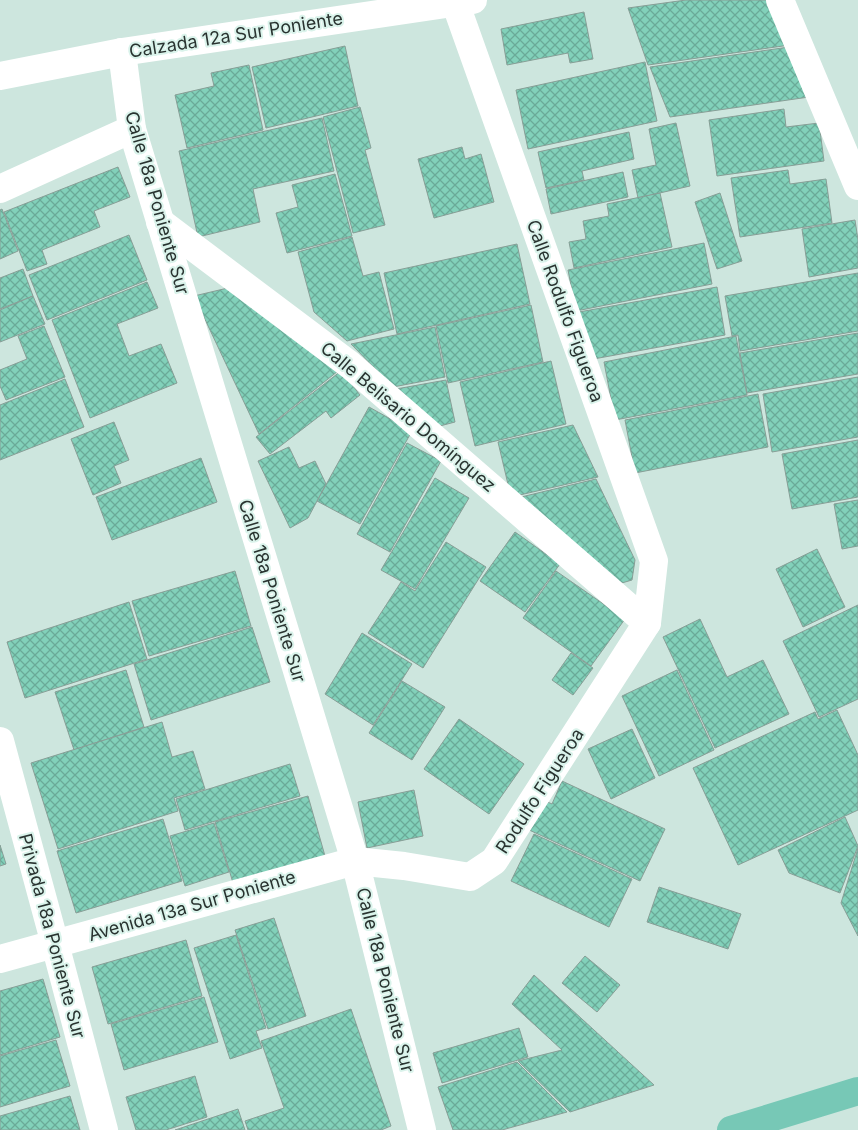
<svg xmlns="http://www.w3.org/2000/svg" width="858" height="1130" font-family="Inter,sans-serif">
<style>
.building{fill:url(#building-cross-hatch);stroke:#879e96}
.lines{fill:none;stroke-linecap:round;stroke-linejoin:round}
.minor{stroke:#fff;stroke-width:28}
.primary{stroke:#77c8b6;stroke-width:28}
.labels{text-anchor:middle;stroke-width:4;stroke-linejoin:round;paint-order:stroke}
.street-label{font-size:18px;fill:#293330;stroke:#daf3eb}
</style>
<defs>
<pattern id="building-cross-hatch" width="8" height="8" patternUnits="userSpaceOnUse" patternTransform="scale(1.25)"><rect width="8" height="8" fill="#82d1ba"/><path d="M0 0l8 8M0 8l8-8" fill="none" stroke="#6aaa98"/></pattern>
</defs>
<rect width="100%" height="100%" fill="#cde6de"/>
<g class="building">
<path d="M686,0h87l17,45 -142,20 -20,-57z"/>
<path d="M584,12l9,47 -23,4 -2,-10 -61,12 -6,-36z"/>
<path d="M345,46l13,60 -92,22 -14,-61z"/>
<path d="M789,47l20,50 -139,20 -20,-50z"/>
<path d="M645,62l12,59 -129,28 -12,-59z"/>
<path d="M249,65l14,65 -76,18 -12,-53 39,-9 -3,-13z"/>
<path d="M360,107l11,41 -6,2 20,75 -32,8 -30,-116z"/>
<path d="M784,109l2,18 33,-4 5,38 -107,15 -8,-56z"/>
<path d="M322,118l12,53 -81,18 7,33 -62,15 -19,-86z"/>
<path d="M676,123l14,63 -52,12 -6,-28 24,-5 -7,-36z"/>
<path d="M629,132l5,27 -52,12 2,9 -38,8 -8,-36z"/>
<path d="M462,147l3,12 16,-5 13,48 -60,16 -16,-59z"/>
<path d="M118,167l12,30 -36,14 6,16 -58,23 5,14 -20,7 -23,-59z"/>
<path d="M788,170l2,14 36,-5 6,44 -92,14 -9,-59z"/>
<path d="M623,172l5,25 -77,17 -5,-25z"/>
<path d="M335,174l17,62 -65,17 -11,-40 22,-6 -6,-22z"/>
<path d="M660,193l12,54 -98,21 -5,-26 17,-3 -3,-18 26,-5 -2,-12z"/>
<path d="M720,193l22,68 -25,8 -22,-67z"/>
<path d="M2,209l16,42 -18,8v-49z"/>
<path d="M855,220l3,20v28l-49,9 -7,-48z"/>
<path d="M129,235l18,45 -100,40 -18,-45z"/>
<path d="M352,237l11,39 16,-4 15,57 -47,12 -33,-29 -16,-60z"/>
<path d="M704,243l8,41 -136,27 -8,-41z"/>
<path d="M517,244l13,60 -133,30 -13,-61z"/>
<path d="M23,269l10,27 -33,13v-31z"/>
<path d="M858,273v58l-118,20 -2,-16 -6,1 -7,-40z"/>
<path d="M147,282l11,26 -41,16 12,32 32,-12 16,39 -87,35 -38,-98z"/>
<path d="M232,287l106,84 -79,63 -65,-138z"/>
<path d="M717,287l8,48 -137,25 -9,-48z"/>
<path d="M33,296l12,28 -45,18v-32z"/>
<path d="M531,305l12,57 -95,21 -12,-57z"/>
<path d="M44,326l21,51 -59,23 -6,-14v-16l27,-11 -9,-23z"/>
<path d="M435,327l10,50 -52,10 -42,-43z"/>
<path d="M858,333v41l-111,19 -7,-40z"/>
<path d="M736,336l11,59 -132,25 -11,-58z"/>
<path d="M551,361l15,63 -91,22 -15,-64z"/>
<path d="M341,371l19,24 -29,23 -5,-7 -56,43 -14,-17z"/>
<path d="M858,377v60l-86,15 -9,-58z"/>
<path d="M65,379l19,48 -84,33v-55z"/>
<path d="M446,380l9,42 -19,5 -40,-38z"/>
<path d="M758,394l10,53 -133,26 -10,-53z"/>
<path d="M369,407l43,24 -52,93 -43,-23z"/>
<path d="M114,422l15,38 -15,6 7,17 -28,12 -22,-56z"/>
<path d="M573,425l25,52 -87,20 -13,-55z"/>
<path d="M858,440v57l-66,12 -10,-55z"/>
<path d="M407,443l34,18 -51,91 -33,-18z"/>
<path d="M289,447l10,21 16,-7 11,23 -18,34 -18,10 -32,-67z"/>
<path d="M201,458l16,44 -105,38 -16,-43z"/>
<path d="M435,478l34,20 -54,91 -34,-19z"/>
<path d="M596,479l39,81 -3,20 -17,5 -94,-88z"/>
<path d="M858,500v46l-16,3 -8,-45z"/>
<path d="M515,532l45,32 -35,48 -45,-31z"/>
<path d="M446,542l40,25 -63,101 -55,-35 33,-51 14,9z"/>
<path d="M817,549l28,58 -42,20 -27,-58z"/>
<path d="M235,571l16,55 -102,30 -17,-55z"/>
<path d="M556,571l69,48 -34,47 -68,-48z"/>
<path d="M129,602l18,57 -122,39 -18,-56z"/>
<path d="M858,605v94l-39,18 -36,-76z"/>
<path d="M700,619l27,58 36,-17 26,54 -74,34 -52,-111z"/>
<path d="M252,627l18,55 -119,38 -17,-56z"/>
<path d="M362,633l50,31 -39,61 -48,-31z"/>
<path d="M571,653l22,15 -20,27 -21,-15z"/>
<path d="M126,670l18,57 -70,23 -19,-58z"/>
<path d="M677,670l37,80 -55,26 -37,-80z"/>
<path d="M402,681l43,26 -33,53 -43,-27z"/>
<path d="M837,710l21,45v55l-120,55 -45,-97 122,-56 3,7z"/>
<path d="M459,719l65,45 -35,50 -65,-45z"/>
<path d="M162,722l10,35 21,-6 12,38 -31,9 4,13 -120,38 -27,-86z"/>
<path d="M632,729l23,49 -44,21 -23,-50z"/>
<path d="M290,764l10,32 -115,34 -9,-31z"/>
<path d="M562,781l103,48 -25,52 -113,-52 14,-30 11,5z"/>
<path d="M414,790l9,46 -56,12 -9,-46z"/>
<path d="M308,796l17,60 -92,27 -18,-61z"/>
<path d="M845,817l13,29 -18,47 -51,-20 -11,-23z"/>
<path d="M163,819l19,62 -106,32 -19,-62z"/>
<path d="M214,823l15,49 -44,14 -15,-50z"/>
<path d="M534,834l98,45 -23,48 -98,-46z"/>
<path d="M0,845l6,19 -6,2z"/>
<path d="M858,848v88l-17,-33z"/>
<path d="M659,887l82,27 -13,35 -81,-27z"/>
<path d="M274,918l32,98 -38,13 -33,-99z"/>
<path d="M236,935l30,93 -10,3 6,17 -32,11 -36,-111z"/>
<path d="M186,940l16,56 -94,28 -16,-57z"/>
<path d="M585,956l35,29 -23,27 -35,-29z"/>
<path d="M534,975l120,110 -84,27 -52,-51 44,-11 -50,-46z"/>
<path d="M43,979l17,58 -60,18v-64z"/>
<path d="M204,997l14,45 -94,28 -13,-46z"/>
<path d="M351,1009l40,117 -10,4h-133l-3,-9 39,-13 -23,-67z"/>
<path d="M519,1028l9,29 -86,26 -9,-30z"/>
<path d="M56,1040l14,46 -70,21v-51z"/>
<path d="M517,1062l50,50 -65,18h-49l-15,-43z"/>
<path d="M195,1076l12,41 -41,13h-30l-10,-33z"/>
<path d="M70,1096l10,34h-80v-14z"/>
<path d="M238,1109l7,21h-70z"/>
</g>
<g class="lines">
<g class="minor">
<path d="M780,0l78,186"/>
<path d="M122,52l10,77 223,732 67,269"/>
<path d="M0,76l122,-24 351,-52"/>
<path d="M0,189l132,-60"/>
<path d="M160,222l190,143 297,258"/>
<path d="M0,741l55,203 49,186"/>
<path d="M0,959l355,-98 49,5 66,11 24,-16 153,-238 7,-62 -199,-559"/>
</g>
<path class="primary" d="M731,1130l127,-39"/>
</g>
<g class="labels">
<g class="street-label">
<text transform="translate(236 35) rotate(-9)" y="6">Calzada 12a Sur Poniente</text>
<text transform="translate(157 203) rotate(74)" y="6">Calle 18a Poniente Sur</text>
<text transform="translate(565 311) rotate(70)" y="6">Calle Rodulfo Figueroa</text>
<text transform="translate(408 417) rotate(40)" y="6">Calle Belisario Domínguez</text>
<text transform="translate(272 591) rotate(73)" y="6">Calle 18a Poniente Sur</text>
<text transform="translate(540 791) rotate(-57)" y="6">Rodulfo Figueroa</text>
<text transform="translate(192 906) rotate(-16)" y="6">Avenida 13a Sur Poniente</text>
<text transform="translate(52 936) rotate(75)" y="6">Privada 18a Poniente Sur</text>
<text transform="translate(385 980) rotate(76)" y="6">Calle 18a Poniente Sur</text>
</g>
</g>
</svg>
